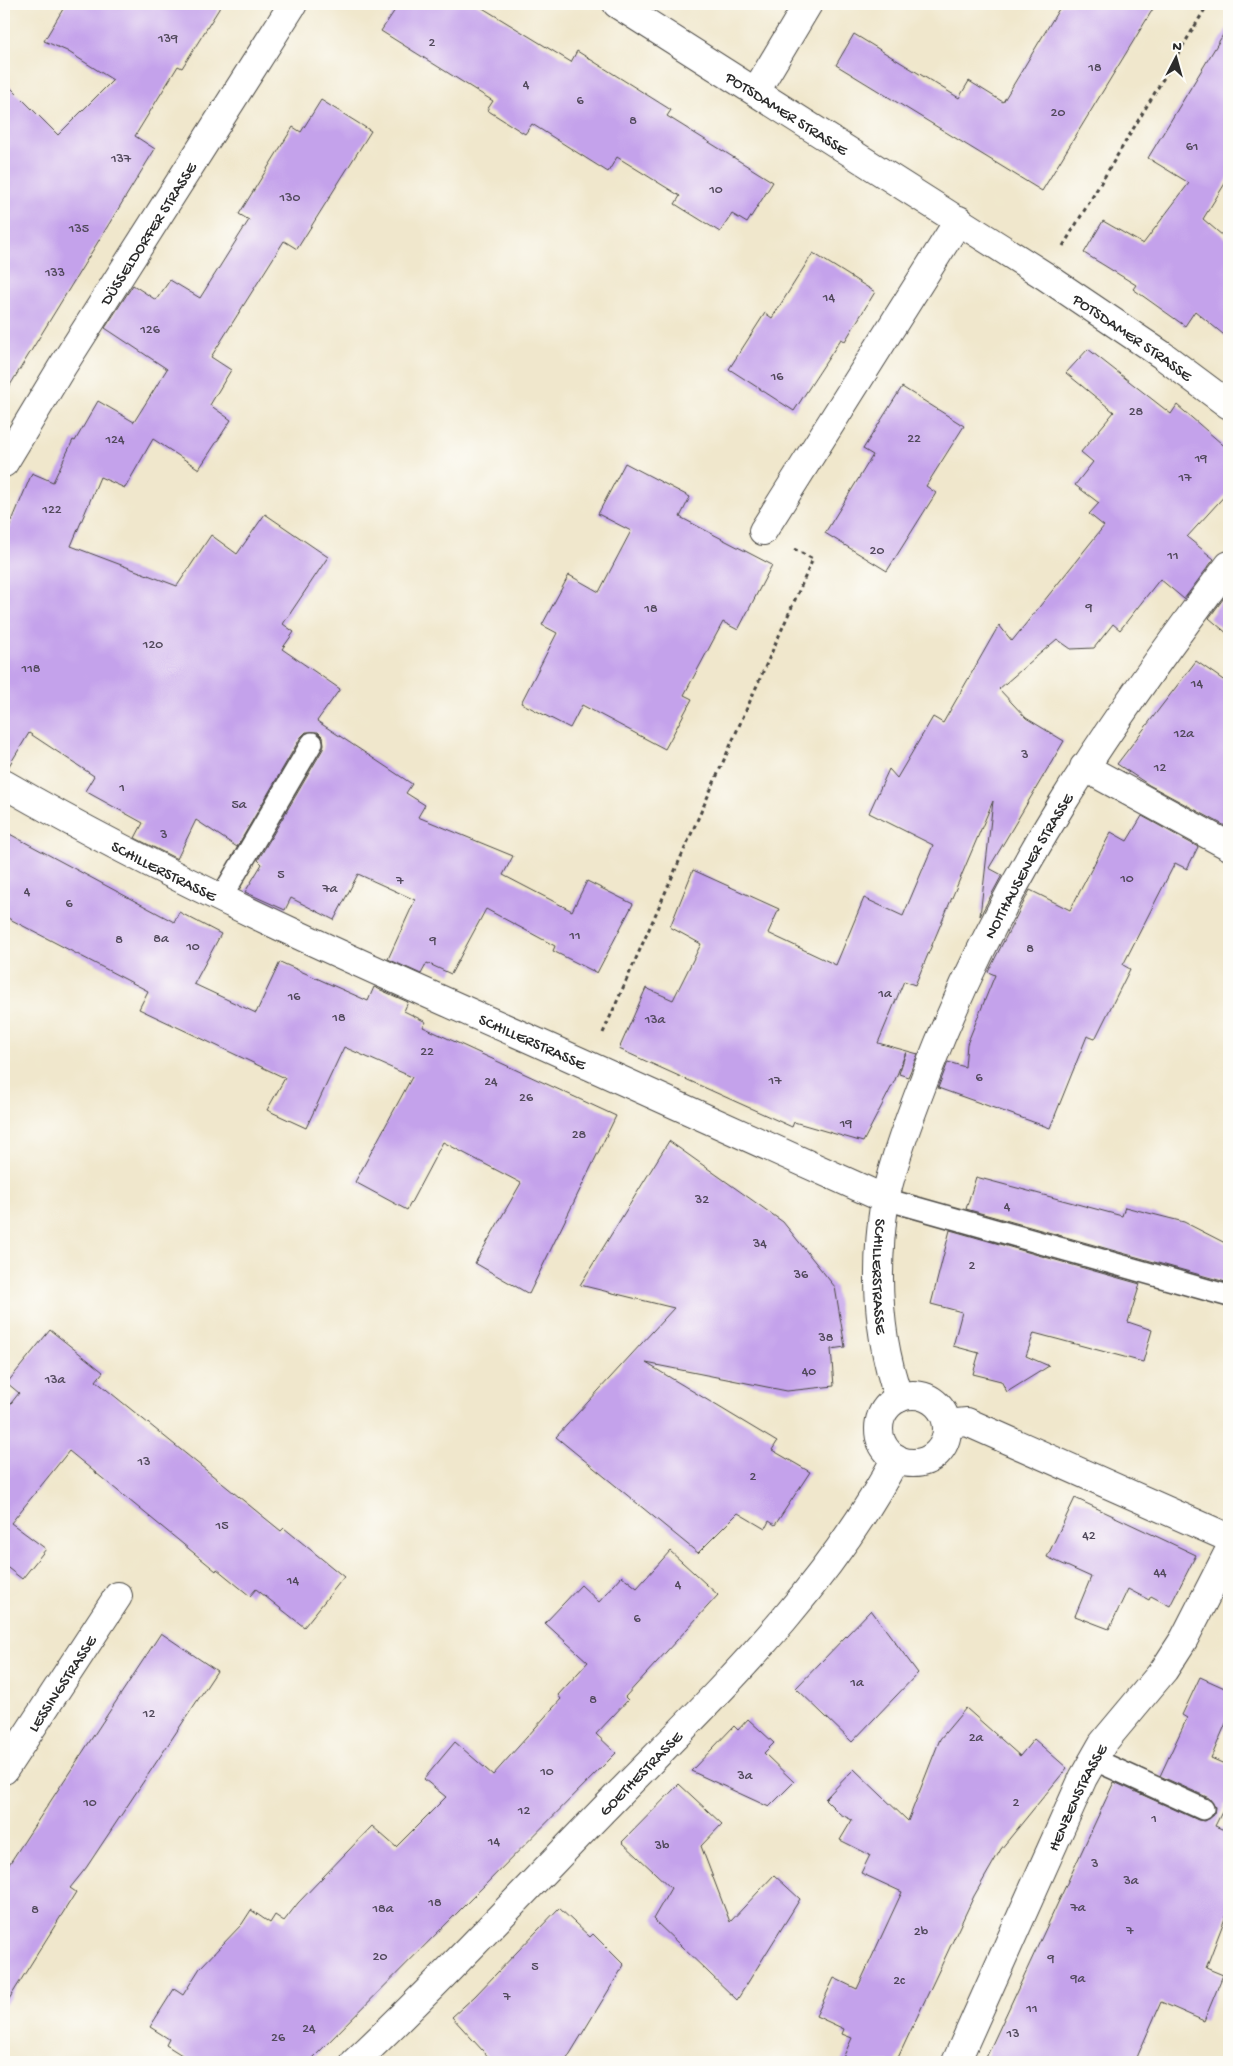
<svg xmlns="http://www.w3.org/2000/svg" width="1233" height="2066" font-family="'Gochi Hand',sans-serif">
<style>
.building{fill:#c4a2eb}
.lines{fill:none;stroke-linecap:round;stroke-linejoin:round}
.service-casing{stroke:#494743;stroke-width:24}
.minor-casing{stroke:#494743;stroke-width:30}
.tertiary-casing{stroke:#494743;stroke-width:30}
.path{stroke:#494743;stroke-width:3;stroke-dasharray:4 4;stroke-linecap:butt}
.service{stroke:#fff;stroke-width:21}
.minor{stroke:#fff;stroke-width:28}
.tertiary{stroke:#fff;stroke-width:28}
.labels{text-anchor:middle;stroke-width:4;stroke-linejoin:round;paint-order:stroke}
.number-label{font-size:14px;fill:#51495b}
.street-label{font-size:16px;fill:#2b2b2b;stroke:#fdfcf7}
</style>
<rect width="100%" height="100%" fill="#fdfcf7"/>
<filter id="ink" filterUnits="userSpaceOnUse"><feTurbulence type="fractalNoise" baseFrequency=".02" numOctaves="2"/><feDisplacementMap in="SourceGraphic" scale="10" xChannelSelector="R" yChannelSelector="G"/><feConvolveMatrix kernelMatrix="1 2 1 2 8 2 1 2 1" color-interpolation-filters="sRGB"/></filter>
<filter id="wash" filterUnits="userSpaceOnUse"><feTurbulence type="fractalNoise" baseFrequency=".0096" numOctaves="4" result="noise"/><feDisplacementMap in="SourceGraphic" scale="20" xChannelSelector="R" yChannelSelector="G"/><feGaussianBlur stdDeviation="1.12" result="paint"/><feColorMatrix in="noise" values="0 0 0 0 0 0 0 0 0 0 0 0 0 0 0 0 0 1.4 0 .05"/><feComposite in="paint" operator="in"/></filter>
<g filter="url(#wash)">
<rect width="100%" height="100%" fill="#f0e7cc"/>
<g id="blocks">
<g class="building">
<path d="M66,4h156l-40,64 -4,-2 -43,70 20,13 -151,246v-314l54,54 55,-55 -46,-29 -23,-10z"/>
<path d="M399,4h77l95,58 6,-11 94,59 -4,6 106,66 -26,41 -15,-9 -12,18 -45,-28 5,-8 -63,-39 -9,15 -76,-48 -7,10 -38,-24 6,-9 -112,-70z"/>
<path d="M1062,4h94l-114,187 -206,-126 18,-31 105,64 10,-17 34,21z"/>
<path d="M1229,25v152l-26,42 26,22v98l-34,-28 -10,15 -52,-37 3,-4 -52,-32 19,-32 40,23 46,-61 -41,-25z"/>
<path d="M321,100l50,31 -74,118 -13,-8 -73,116 20,13 -21,35 21,15 -32,49 -46,-30 -28,49 -25,-11 -29,69 106,40 34,-51 26,19 28,-40 63,43 -45,67 11,8 -12,17 58,40 -23,32 95,63 -6,9 19,12 -7,12 95,39 -10,19 69,36 15,-30 46,23 -36,69 -44,-22 2,-5 -69,-37 -35,65 -24,-11 -6,11 -33,-15 27,-59 -57,-26 -24,46 -43,-22 -6,12 -40,-18 17,-28 -4,-4 65,-111 1,-5 -1,-7 -5,-5h-12l-5,5 -64,110 -41,-27 -19,39 -42,-21 8,-15 -58,-32 9,-15 -65,-43 -22,36 -3,-1v-228l28,-67 21,9 20,-42 2,1 23,-40 36,21 33,-53 -62,-41 28,-43 23,15 14,-20 30,18 49,-78 -10,-6 54,-87 8,5z"/>
<path d="M813,253l62,39 -30,49 -4,-2 -47,72 -65,-42 36,-56 7,5z"/>
<path d="M1088,349l83,65 6,-9 52,45v41l-42,46 27,22 -30,40 -24,-20 -40,51 -7,-6 -19,24 -23,1 -14,-10 -58,50 27,29 38,23 -75,127 13,7 -22,41 13,-115 -78,184 -11,-4 -26,62 40,11 -10,23 -9,-3 7,-22 -11,28 -32,62 -69,-20 -2,5 -173,-78 27,-61 27,12 28,-56 -31,-17 23,-57 86,39 -11,24 68,32 28,-67 39,18 30,-71 -64,-32 20,-44 8,9 36,-61 10,6 56,-98 13,16 92,-115 -15,-12 10,-11 -24,-18 18,-23 -12,-10 33,-40 -48,-39z"/>
<path d="M902,387l62,39 -38,60 10,7 -49,78 -62,-38 48,-78 -10,-6z"/>
<path d="M625,463l65,34 -10,20 92,48 -34,65 -15,-8 -39,73 8,4 -27,50 -83,-44 -12,23 -49,-25 36,-70 -15,-8 27,-50 30,17 32,-61 -33,-17z"/>
<path d="M1229,591v44l-20,-17z"/>
<path d="M1196,661l33,23v144l-80,-43 -32,-21z"/>
<path d="M1142,816l56,31 -11,22 -12,-6 -52,102 7,4 -35,70 -8,-3 -37,92 -112,-40 10,-26 17,5 2,-23 28,-69 -7,-3 42,-82 40,20 41,-78 16,9z"/>
<path d="M4,831l170,91 5,-10 42,22 -27,50 62,29 24,-51 88,39 6,-14 34,15 -4,9 22,11 -3,5 193,89 -87,178 -54,-31 46,-80 -78,-41 -36,68 -52,-28 57,-105 -68,-30 -38,81 -39,-18 18,-32 -146,-69 9,-18 -144,-75z"/>
<path d="M669,1141l114,81 52,65 10,60 -14,2 3,37 -47,5 -141,-28 131,79 -5,8 38,22 -35,53 -6,-4 -4,8 -27,-16 -40,40 -142,-116 118,-129 -94,-23z"/>
<path d="M976,1177l146,39 3,-9 59,15 45,23v38l-263,-74z"/>
<path d="M950,1230l190,54 -12,38 24,8 -9,32 -109,-29 -8,23 23,10 -42,26 -6,-11 -28,-7 6,-21 -26,-7 9,-34 -31,-8z"/>
<path d="M50,1330l53,42 -7,9 185,150 3,-3 60,49 -40,50 -48,-38 -6,7 -33,-27 -1,2 -147,-120 -58,72 35,26 -24,30 -18,-14v-153l15,-19 -12,-10z"/>
<path d="M1075,1498l121,57 -26,51 -19,-10 -2,4 -21,-11 -19,40 -34,-13 16,-39 -44,-20z"/>
<path d="M670,1551l48,44 -93,102 3,3 -32,34 20,19 -307,309h-116l-27,-17 3,-6 -19,-12 24,-38 9,6 17,-27 42,-44 9,-14 19,13 5,-8 9,6 14,-18 74,-77 24,21 50,-50 -22,-18 31,-37 38,33 68,-76 -3,-4 30,-33 -43,-39 36,-38 18,17 23,-26 15,12z"/>
<path d="M871,1610l47,63 -66,69 -56,-54z"/>
<path d="M161,1633l56,38 -131,197 -16,20 6,4 -72,115v-135z"/>
<path d="M1200,1677l29,13v26l-18,42 18,8v32l-14,28 14,6v76l-23,60 17,7 -19,46 -43,-19 -26,60h-151l130,-280 84,38 7,1 9,-6 1,-8 -6,-9 -49,-22 27,-58 -5,-3z"/>
<path d="M966,1708l54,48 14,-17 33,29 -66,81 -27,47 -78,166h-55l11,-24 -10,-4 2,-5 -28,-13 18,-38 23,11 45,-97 -41,-19 9,-18 -30,-15 12,-20 -12,-6 -15,-15 29,-30 54,52 32,-82z"/>
<path d="M748,1719l26,24 -10,10 30,29 -25,25 -78,-36 43,-45 4,4z"/>
<path d="M679,1784l43,40 -21,22 29,76 44,-47 26,24 -63,101 -84,-81 18,-31 -49,-46z"/>
<path d="M559,1908l31,29 3,-3 31,31 -59,97h-72l-41,-45 23,-21z"/>
</g>
</g>
</g>
<g filter="url(#ink)">
<use href="#blocks" fill-opacity="0" stroke="#494743" stroke-width="1"/>
<g class="lines">
<defs>
<g id="service">
<path d="M221,898l91,-155"/>
<path d="M885,1199l344,97"/>
<path d="M1093,1759l110,50"/>
</g>
<g id="minor">
<path id="s1" d="M617,4l428,272 117,79 67,50"/>
<path d="M756,91l52,-87"/>
<path d="M763,531l196,-311"/>
<path d="M1084,767l145,79"/>
<path id="s2" d="M4,784c170,98 349,177 528,256 118,53 235,106 353,159 -10,66 -9,135 14,199"/>
<path id="s3" d="M885,1199c10,-44 27,-87 43,-129 74,-191 179,-344 301,-505"/>
<circle cx="913" cy="1429" r="34"/>
<path d="M947,1424l20,-2 262,116"/>
<path id="s4" d="M4,1770l114,-174"/>
<path id="s5" d="M355,2062c88,-83 171,-173 255,-259 105,-108 215,-211 286,-345"/>
<path id="s6" d="M956,2062l127,-284 20,-35 61,-73 20,-31 45,-88"/>
</g>
<g id="tertiary">
<path id="s7" d="M4,463l58,-96 231,-363"/>
</g>
</defs>
<use href="#service" class="service-casing"/>
<use href="#minor" class="minor-casing"/>
<use href="#tertiary" class="tertiary-casing"/>
<g class="path">
<path d="M1063,246l145,-242"/>
<path d="M603,1033l210,-474 -19,-10"/>
</g>
<use href="#service" class="service"/>
<use href="#minor" class="minor"/>
<use href="#tertiary" class="tertiary"/>
</g>
</g>
<g class="labels">
<g class="number-label">
<text x="168" y="42">139</text>
<text x="432" y="46">2</text>
<text x="1095" y="71">18</text>
<text x="526" y="88">4</text>
<text x="580" y="104">6</text>
<text x="1058" y="116">20</text>
<text x="633" y="124">8</text>
<text x="1192" y="150">61</text>
<text x="121" y="162">137</text>
<text x="716" y="193">10</text>
<text x="290" y="201">130</text>
<text x="79" y="232">135</text>
<text x="55" y="276">133</text>
<text x="829" y="301">14</text>
<text x="150" y="333">126</text>
<text x="777" y="380">16</text>
<text x="1136" y="415">28</text>
<text x="914" y="442">22</text>
<text x="115" y="443">124</text>
<text x="1201" y="462">19</text>
<text x="1185" y="481">17</text>
<text x="52" y="513">122</text>
<text x="877" y="554">20</text>
<text x="1173" y="559">11</text>
<text x="1089" y="611">9</text>
<text x="651" y="612">18</text>
<text x="153" y="648">120</text>
<text x="31" y="672">118</text>
<text x="1197" y="687">14</text>
<text x="1184" y="737">12a</text>
<text x="1025" y="758">3</text>
<text x="1160" y="771">12</text>
<text x="122" y="791">1</text>
<text x="239" y="808">5a</text>
<text x="164" y="838">3</text>
<text x="281" y="878">5</text>
<text x="1127" y="882">10</text>
<text x="400" y="884">7</text>
<text x="330" y="892">7a</text>
<text x="27" y="895">4</text>
<text x="69" y="907">6</text>
<text x="575" y="939">11</text>
<text x="161" y="942">8a</text>
<text x="119" y="943">8</text>
<text x="433" y="944">9</text>
<text x="193" y="950">10</text>
<text x="1030" y="952">8</text>
<text x="885" y="997">1a</text>
<text x="294" y="1000">16</text>
<text x="339" y="1021">18</text>
<text x="655" y="1023">13a</text>
<text x="427" y="1055">22</text>
<text x="979" y="1081">6</text>
<text x="775" y="1084">17</text>
<text x="491" y="1085">24</text>
<text x="526" y="1101">26</text>
<text x="846" y="1127">19</text>
<text x="579" y="1138">28</text>
<text x="702" y="1203">32</text>
<text x="1007" y="1210">4</text>
<text x="760" y="1247">34</text>
<text x="972" y="1269">2</text>
<text x="801" y="1278">36</text>
<text x="826" y="1341">38</text>
<text x="809" y="1375">40</text>
<text x="55" y="1383">13a</text>
<text x="144" y="1465">13</text>
<text x="753" y="1480">2</text>
<text x="222" y="1529">15</text>
<text x="1089" y="1539">42</text>
<text x="1160" y="1576">44</text>
<text x="293" y="1584">14</text>
<text x="678" y="1588">4</text>
<text x="637" y="1622">6</text>
<text x="857" y="1686">1a</text>
<text x="593" y="1703">8</text>
<text x="149" y="1717">12</text>
<text x="976" y="1741">2a</text>
<text x="547" y="1775">10</text>
<text x="745" y="1779">3a</text>
<text x="90" y="1806">10</text>
<text x="1016" y="1806">2</text>
<text x="524" y="1814">12</text>
<text x="1154" y="1822">1</text>
<text x="494" y="1845">14</text>
<text x="662" y="1849">3b</text>
<text x="1095" y="1867">3</text>
<text x="1131" y="1884">3a</text>
<text x="435" y="1906">18</text>
<text x="1078" y="1911">7a</text>
<text x="383" y="1912">18a</text>
<text x="35" y="1913">8</text>
<text x="1130" y="1934">7</text>
<text x="921" y="1935">2b</text>
<text x="380" y="1960">20</text>
<text x="1051" y="1962">9</text>
<text x="535" y="1970">5</text>
<text x="1078" y="1982">9a</text>
<text x="899" y="1984">2c</text>
<text x="507" y="2000">7</text>
<text x="1032" y="2012">11</text>
<text x="309" y="2032">24</text>
<text x="1013" y="2037">13</text>
<text x="278" y="2041">26</text>
</g>
<g class="street-label">
<text dy="6" stroke="none"><textPath href="#s1" startOffset="202">POTSDAMER STRASSE</textPath></text>
<text dy="6" stroke="none"><textPath href="#s7" startOffset="271">DÜSSELDORFER STRASSE</textPath></text>
<text dy="6" stroke="none"><textPath href="#s1" startOffset="614">POTSDAMER STRASSE</textPath></text>
<text dy="6" stroke="none"><textPath href="#s3" startOffset="364">NOITHAUSENER STRASSE</textPath></text>
<text dy="6" stroke="none"><textPath href="#s2" startOffset="182">SCHILLERSTRASSE</textPath></text>
<text dy="6" stroke="none"><textPath href="#s2" startOffset="588">SCHILLERSTRASSE</textPath></text>
<text dy="6" stroke="none"><textPath href="#s2" startOffset="1052">SCHILLERSTRASSE</textPath></text>
<text dy="6" stroke="none"><textPath href="#s4" startOffset="104">LESSINGSTRASSE</textPath></text>
<text dy="6" stroke="none"><textPath href="#s5" startOffset="406">GOETHESTRASSE</textPath></text>
<text dy="6" stroke="none"><textPath href="#s6" startOffset="291">HENZENSTRASSE</textPath></text>
</g>
</g>
<rect width="1233" height="2066" fill="none" stroke="#fdfcf7" stroke-width="20"/>
<g transform="translate(1176 58) rotate(6)" stroke="#fdfcf7" stroke-width="4" paint-order="stroke">
<path d="M0-4L9 19L0 12L-9 19Z" fill="#2b2b2b"/>
<text y="-8" font-size="14" font-weight="bold" text-anchor="middle" fill="#2b2b2b">N</text>
</g>
</svg>
